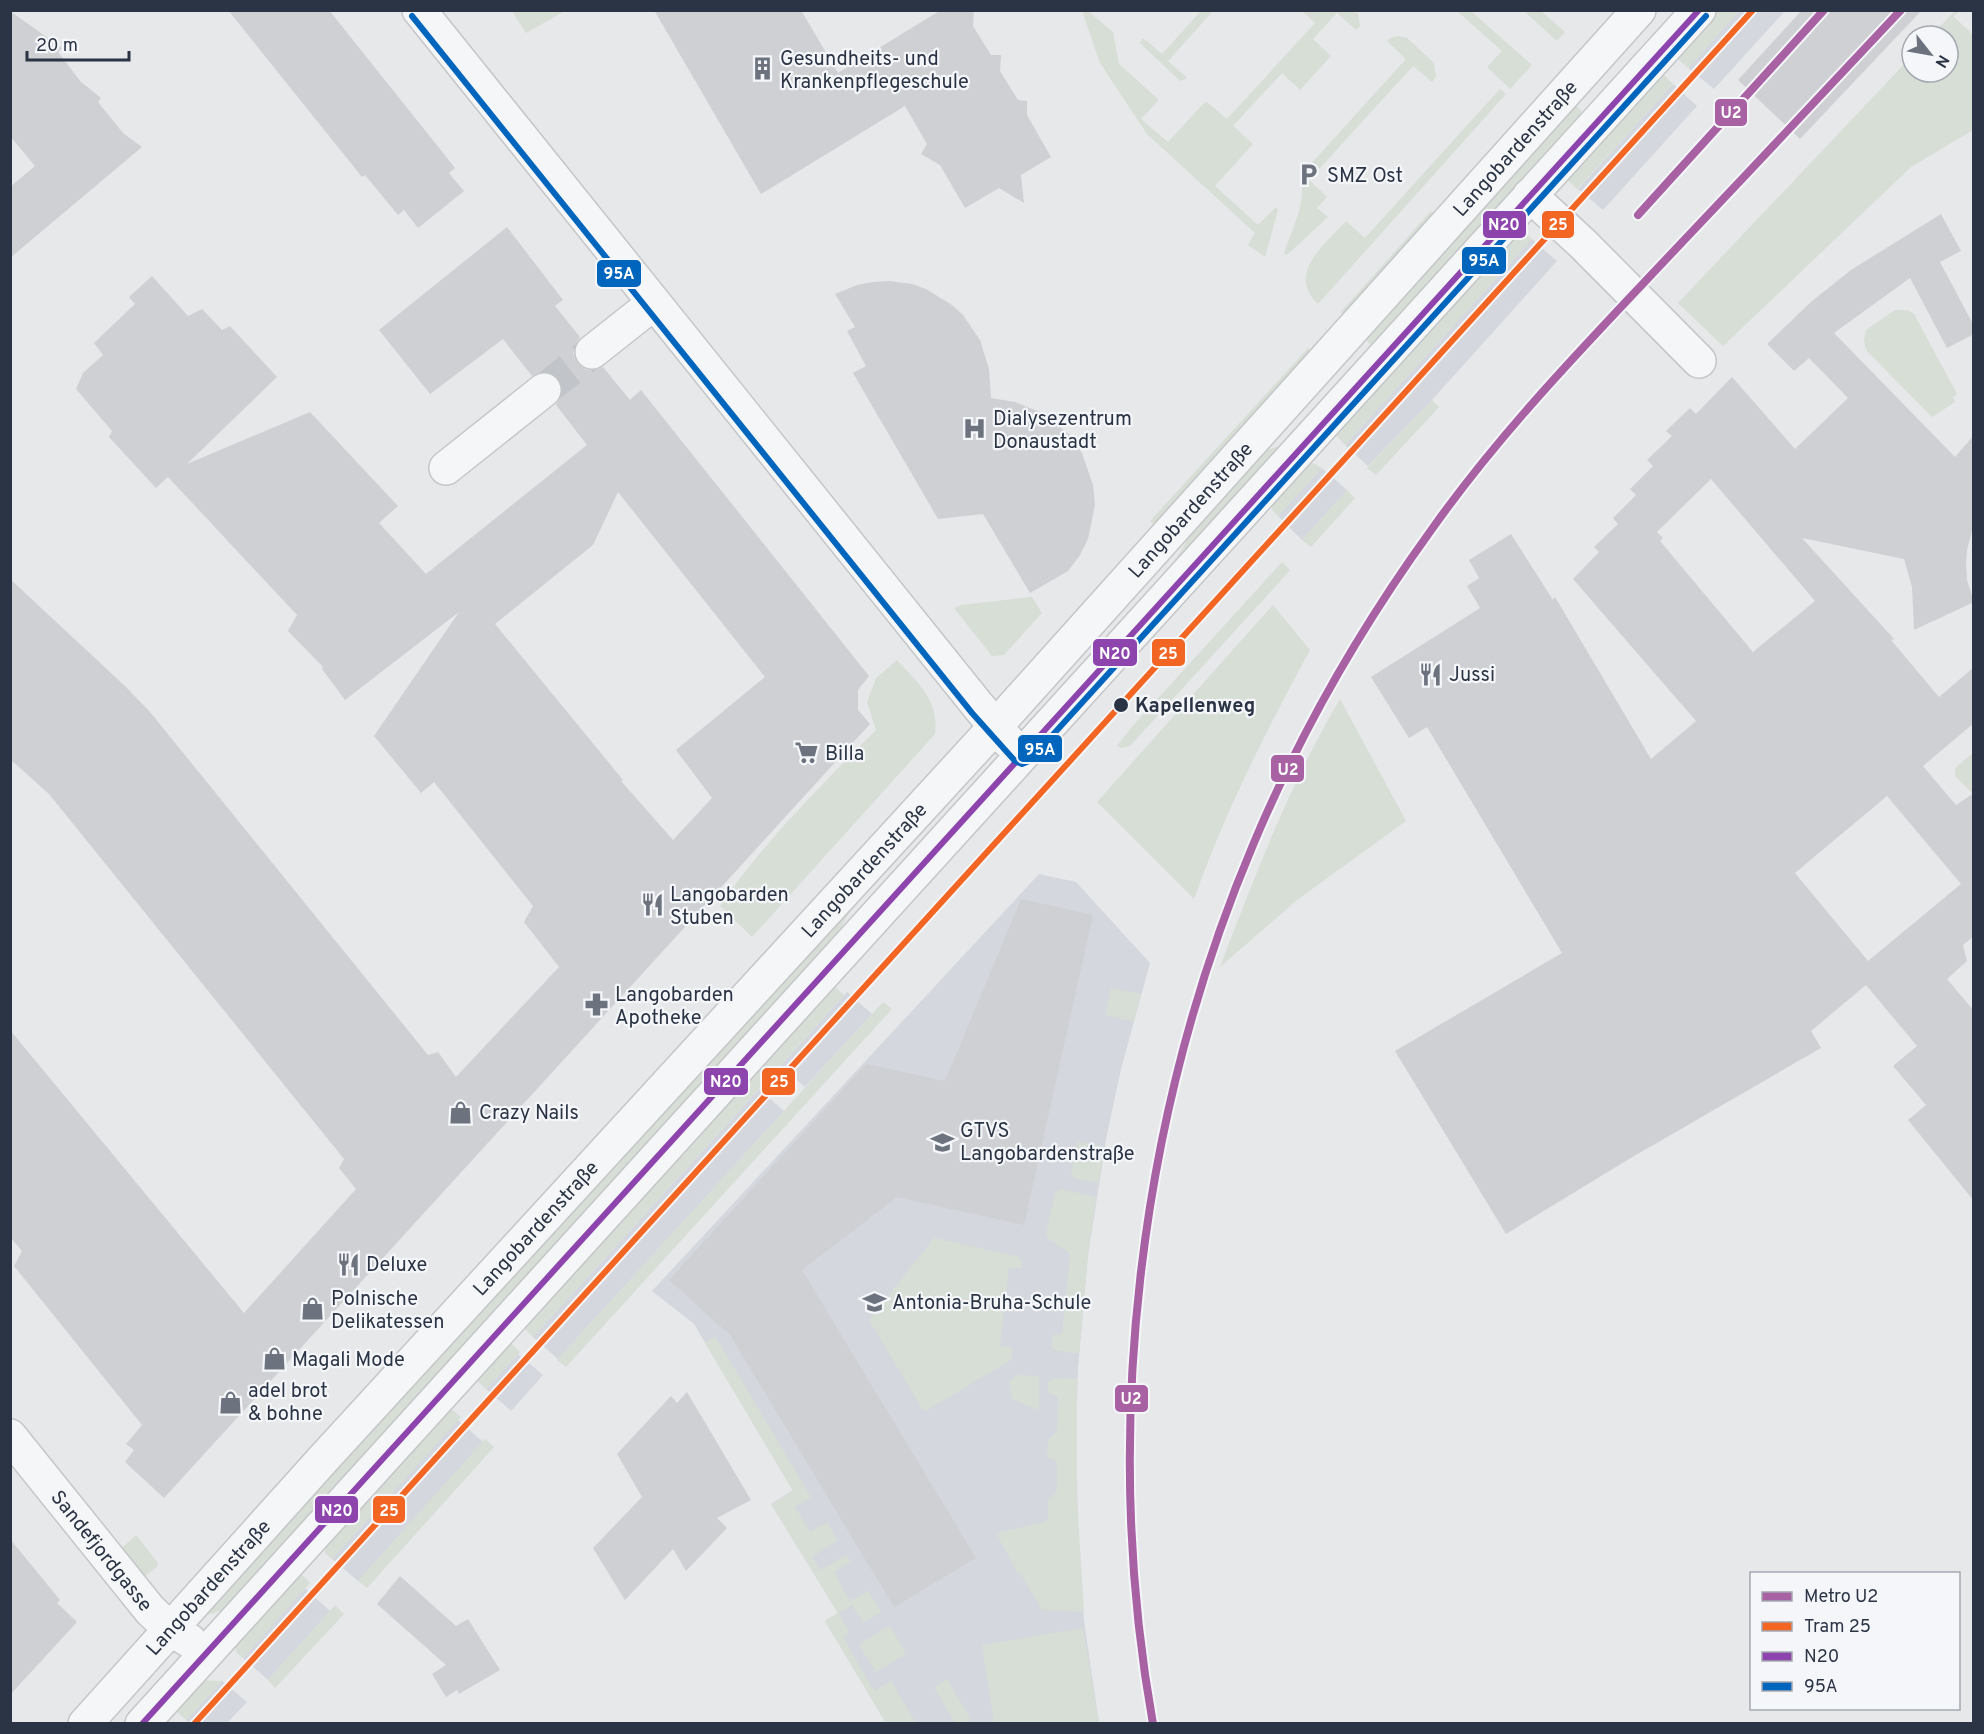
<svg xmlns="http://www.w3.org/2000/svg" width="1984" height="1734" font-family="Overpass,sans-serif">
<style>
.built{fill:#d4d7dd}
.green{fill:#d6ded6}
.building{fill:#ced0d3;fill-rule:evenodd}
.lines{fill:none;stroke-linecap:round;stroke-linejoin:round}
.minor-tunnel{stroke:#c1c4c9;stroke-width:33;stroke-dasharray:33 16;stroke-linecap:butt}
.minor-casing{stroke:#c4c6c8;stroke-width:36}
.minor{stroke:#f5f6f7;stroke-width:33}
.bus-1-casing{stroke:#f4f6f9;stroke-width:10}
.bus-2-casing{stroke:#f4f6f9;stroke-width:10}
.bus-1{stroke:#8e44ad;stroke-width:6}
.bus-2{stroke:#0065bd;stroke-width:6}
.tram-1-casing{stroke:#f4f6f9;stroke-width:10}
.tram-1{stroke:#f26522;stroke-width:6}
.metro-1-casing{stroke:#f4f6f9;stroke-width:12}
.metro-1{stroke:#a862a4;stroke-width:8}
.stop-dot{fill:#2b3445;stroke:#f4f6f9;stroke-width:2}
.labels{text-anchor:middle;stroke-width:4.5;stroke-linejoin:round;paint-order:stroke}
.poi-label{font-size:20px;fill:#2b3445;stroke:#f4f6f9;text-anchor:start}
.street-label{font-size:20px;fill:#2b3445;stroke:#f4f6f9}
.stop-label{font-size:20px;font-weight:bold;fill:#2b3445;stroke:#f4f6f9;text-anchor:start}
.line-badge{stroke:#f4f6f9;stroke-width:2}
.badge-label{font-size:16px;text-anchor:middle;font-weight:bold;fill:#fff}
</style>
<rect width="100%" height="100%" fill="#e6e8ea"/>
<g class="built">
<path d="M1739,11h46l-71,78 -26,-21z"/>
<path d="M1673,84l24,22 -94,104 -25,-21z"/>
<path d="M1532,239l25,22 -125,139 -64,66 -23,-21z"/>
<path d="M1322,468l25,22 -45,50 -24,-24z"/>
<path d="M1039,874l37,8 74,81 -29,106 -14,65 -19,121 -10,113 -2,71 3,119 5,63 15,102h-213l-61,-102 13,-8 -67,-109 22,-14 -99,-166 -42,-33z"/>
<path d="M847,992l25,22 -67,73 -25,-21z"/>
<path d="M759,1089l25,22 -226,248 -25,-22z"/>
<path d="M518,1354l25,21 -32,36 -25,-22z"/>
<path d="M458,1420l25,22 -125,139 -26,-22z"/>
<path d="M305,1588l25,23 -62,69 -25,-22z"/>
<path d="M222,1681l25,21 -20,21h-37l-4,-3z"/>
</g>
<g class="green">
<path d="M512,11h53l-39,22z"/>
<path d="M1201,11h12l-45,50 19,17 -7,3 -40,-38 3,-5 19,16z"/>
<path d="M1348,11l10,2 2,13 -4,4 -19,-17 -24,26 18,17 -31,34 -18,-17 -49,53 20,18 -38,42 43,39 18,-18 2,3 -13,47 -17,-12 7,-12 -108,-99 -47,-71 -17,-49 1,-3h4l25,21 6,32 40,36 -18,19 27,23 36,-39 3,-1 20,17 88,-96 -13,-12z"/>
<path d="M1457,11h14l61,54 -22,24 -23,-22 15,-16z"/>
<path d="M1524,11h17l24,21 -8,9z"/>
<path d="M1712,11h27l-51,57 -15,-14z"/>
<path d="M1955,11h6l-8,5 20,19v95l-62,37 -188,179 -45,-43 234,-247v16h36v-36h-17z"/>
<path d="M1398,36l9,2 27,25 2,14 -4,5 -19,-16 -104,114 18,17 -10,11 11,9 -41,38 -3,-2c8,-24 24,-53 16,-77l106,-117 -19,-18 3,-3z"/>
<path d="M1659,70l14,14 -96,105 -13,-12z"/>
<path d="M1500,89l6,5 -188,210c-32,-31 7,-59 28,-83l19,17z"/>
<path d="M1574,103l7,8v6l-203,230 -10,-4 -2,-6z"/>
<path d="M1431,211l7,6 -85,94 -13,2z"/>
<path d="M1518,226l14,13 -187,206 -9,-10 -1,-4z"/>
<path d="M1895,310h12l7,4 43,80 -4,3 2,5 -23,15 -66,-67 -2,-9 2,-11z"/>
<path d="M1309,347v9l-151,174 -8,-9z"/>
<path d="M1432,400l7,7 -63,68 -9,-7z"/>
<path d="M1289,443l-121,128 16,-25 14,-30 56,-62z"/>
<path d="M1309,461l13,7 -44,48 -5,-5 -3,-8z"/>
<path d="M1347,490l8,8 -44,49 -9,-7z"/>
<path d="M1282,562l8,8 -15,17 -145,159 -8,2 -5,-2 14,-18z"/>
<path d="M1032,597l10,16 -38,42 -12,1 -38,-48 7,-3z"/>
<path d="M1273,605l37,45c-44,81 -85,162 -116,249l-97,-97z"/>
<path d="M897,660c21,23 42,40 38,74l-183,203 -32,-31c44,-64 101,-121 156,-176l-9,-28 9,-24z"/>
<path d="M1340,699l66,122 -109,79 -77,67c35,-92 70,-183 120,-268z"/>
<path d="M1973,753l1,40 -1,1 -18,-18v-8z"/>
<path d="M942,799l6,6 -97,105 -20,35 -604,664 -20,6 -2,-2z"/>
<path d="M829,985l6,2 9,8 -311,342 -13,-13z"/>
<path d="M1111,988l30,6 -7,28 -29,-7z"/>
<path d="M883,1002l9,7 -326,358 -9,-7z"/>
<path d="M1077,1141l28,6 -7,36 -24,-5 -3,-4z"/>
<path d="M1061,1189l35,8 -8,58 -9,99 -25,-4 -3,-3 2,-12 9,-2 8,-78 -1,-2 -20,-14 -3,-5 9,-41z"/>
<path d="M934,1238l83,18 6,5 -2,7h-12l-9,78 13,2 -2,12 -85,51 -3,-1 -54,-90z"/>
<path d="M715,1336l96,161 -16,10 15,25 17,-10 11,18 -26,17 9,13 25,-15 5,6 -17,11 16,29 18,-10 13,21 -18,11 -11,-18 -13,8 10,19 -6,5 31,54 17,-10 25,42h-30l-61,-102 13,-8 -67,-109 22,-13 -88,-148z"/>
<path d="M506,1339l14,13 -34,37 -14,-13z"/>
<path d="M1018,1375l19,1 2,2v32l-27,-11 -3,-18z"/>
<path d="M1077,1378v122l7,112 -42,-2 -22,-37 -2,1 -22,-41 48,-11 4,-3v-19l9,-9v-26l-1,-4 -9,-4 1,-17 9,-9 1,-33 -10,-6v-10l5,-3z"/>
<path d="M446,1405l15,12 -129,142 -7,-6v-9z"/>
<path d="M485,1439l9,8 -127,141 -9,-7z"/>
<path d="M136,1535l22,28 -1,4 -14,11 -23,-28z"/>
<path d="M296,1569l14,14 -67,75 -6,-5 -3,-8z"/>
<path d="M335,1605l9,9 -69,74 -7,-8z"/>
<path d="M886,1627h5l15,27 -30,18 -17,-27z"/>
<path d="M1083,1628l16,95h-105l-12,-78z"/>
<path d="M196,1680l26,1 -36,39 -15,-14z"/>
<path d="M945,1680l3,1 22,36 -1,3 -6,3h-8l-20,-34 1,-3z"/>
</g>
<g class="building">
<path d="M228,10h101l126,158 -6,5 15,18 -46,37 -14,-18 -6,5 -33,-40 -3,2z"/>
<path d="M654,10h147l37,63 103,-63h33l-1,16 18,29h10l-1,16 18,29 9,1v14l24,42 -30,18 3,28 -25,-15 -34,20 -25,-43 -19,-11 6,-10 -22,-38 -144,88z"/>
<path d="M1802,10h120l-122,129 -62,-59z"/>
<path d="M10,11l52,37 -4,4 23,30 20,16 -3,4 25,31 19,14 -132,111v-71l25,-21 -25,-30z"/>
<path d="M1941,214l20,37 -21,11 34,64v8l-27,14 -37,-70 -76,55 121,124 19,-22v88l-7,27 -1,12 1,18 7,22 -60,28 -2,-43 -8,-28 -102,-21 92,101 -3,1 48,57 35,-30v56l-51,43 33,39 18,-12v143l-11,9 4,16 -20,18 27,32v190l-66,-81 18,-15 -33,-39 24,-20 -51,-61 -55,46 10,17 -192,111 -123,75 -111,-183 167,-98 -135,-226 -18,11 -38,-61 109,-69 -13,-22 12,-8 -10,-18 42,-26 42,66 2,-3 96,162 45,-38 -123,-142 26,-27 -5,-5 24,-23 -5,-6 23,-23 -6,-6 23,-23 -6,-6 25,-24 -6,-5 24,-23 6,6 36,-37 63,72 53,-51 -39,-40 -15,13 -27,-27 45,-43 39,-31zM1711,479l104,122 -62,51 -93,-111 3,-3 -6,-6zM1887,796l74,88 -93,77 -73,-88z"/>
<path d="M507,227l56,73 -8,6 25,31 -5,8 -2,9 5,10 8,6 8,1 9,-4 27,33 11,-10 228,286 -11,14v20l12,14 -706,774 -39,-36 9,-12 -8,-6 16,-19 -128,-159 8,-15 -12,-14v-207l234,283 112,-124 -17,-21 5,-9 -295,-365 -39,-35v-180l115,107 25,26 278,343 10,-3 18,25 103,-110 -35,-45 9,-16 -99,-124 -13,11 -47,-57 85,-124 -114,88 -23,-31 1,-2 -35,-36 9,-16 -129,-138 -12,11 -47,-51 3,-6 -36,-42 7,-16 20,-18 -9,-12 41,-39 -6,-7 23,-21 36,40 14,-7 20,21 8,-4 47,51 -90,87 123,-52 88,94 -19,17 47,51 161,-129 -31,-40 5,-8 2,-9 -5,-10 -8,-6 -8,-1 -10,5 -29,-37 -73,55 -51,-64zM618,492l147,185 -89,73 36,48 -39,42 -52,-59 2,-1 -128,-156 98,-79z"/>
<path d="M889,281l23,3 14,5 26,16 11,10 17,25 9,29 2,29 24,4 30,12 26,22 11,17 11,32 2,20 -7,34 -8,16 -12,16 -38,22 -47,-79 -45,5 -85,-146 13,-7 -19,-35 8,-4 -20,-33 22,-9 16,-3z"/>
<path d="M1021,899l72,16 -69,310 -127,-28 -95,73 174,288 -82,49 -164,-272 -61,-55 197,-216 79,17z"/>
<path d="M687,1392l64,108 -34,18 10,10 -41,43 -13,-22 -48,51 -32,-52 49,-51 -25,-43 54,-58 6,7z"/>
<path d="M10,1539l50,61 -3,3 20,19 -67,73z"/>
<path d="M400,1576l56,50 12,-7 32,51 -41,24 -2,-4 -11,7 -14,-23 14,-9 -69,-61z"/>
</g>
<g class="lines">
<path class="minor-tunnel" d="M544,390l48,-38"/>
<defs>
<g id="minor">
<path d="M419,10l560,697 29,34"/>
<path d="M1530,195l53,49 116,117"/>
<path d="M592,352l62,-49"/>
<path d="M446,468l98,-78"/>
<path id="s1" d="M10,1436l140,174 20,19 20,12"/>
<path id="s2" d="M85,1724l240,-267 670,-730 644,-717"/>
<path d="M142,1724l1557,-1714"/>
</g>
</defs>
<use href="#minor" class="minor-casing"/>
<use href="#minor" class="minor"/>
<defs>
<path id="bus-1" d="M142,1724l1557,-1714"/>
<path id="bus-2" d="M412,16l560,697 43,48 7,3 7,-3 677,-745"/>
</defs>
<use href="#bus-1" class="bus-1-casing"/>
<use href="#bus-2" class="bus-2-casing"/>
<use href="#bus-1" class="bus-1"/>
<use href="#bus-2" class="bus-2"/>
<defs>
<path id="tram-1" d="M194,1724l1559,-1714"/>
</defs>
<use href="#tram-1" class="tram-1-casing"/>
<use href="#tram-1" class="tram-1"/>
<defs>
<g id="metro-1">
<path d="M1638,215l186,-205"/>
<path d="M1153,1724c-52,-291 -15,-607 100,-879 47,-112 108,-218 179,-316 70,-99 156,-187 239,-275 77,-81 153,-162 230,-244"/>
</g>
</defs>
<use href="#metro-1" class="metro-1-casing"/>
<use href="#metro-1" class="metro-1"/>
</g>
<defs>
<symbol id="building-bare" viewBox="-9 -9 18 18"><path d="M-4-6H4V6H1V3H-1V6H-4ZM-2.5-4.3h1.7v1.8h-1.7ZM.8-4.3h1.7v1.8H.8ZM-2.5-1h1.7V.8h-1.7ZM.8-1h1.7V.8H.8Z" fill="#6c737f" stroke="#f4f6f9" stroke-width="2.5" paint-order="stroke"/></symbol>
<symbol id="parking-bare" viewBox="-9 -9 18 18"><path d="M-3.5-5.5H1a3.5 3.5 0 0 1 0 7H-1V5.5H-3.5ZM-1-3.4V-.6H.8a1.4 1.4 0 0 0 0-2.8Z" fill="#6c737f" stroke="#f4f6f9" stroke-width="2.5" paint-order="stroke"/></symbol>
<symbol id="hospital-bare" viewBox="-9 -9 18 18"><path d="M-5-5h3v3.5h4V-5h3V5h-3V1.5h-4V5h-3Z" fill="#6c737f" stroke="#f4f6f9" stroke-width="2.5" paint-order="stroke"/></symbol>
<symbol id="restaurant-bare" viewBox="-9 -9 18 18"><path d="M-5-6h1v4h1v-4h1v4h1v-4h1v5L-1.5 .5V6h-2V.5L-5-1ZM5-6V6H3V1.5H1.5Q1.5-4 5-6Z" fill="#6c737f" stroke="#f4f6f9" stroke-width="2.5" paint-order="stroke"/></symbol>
<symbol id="supermarket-bare" viewBox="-9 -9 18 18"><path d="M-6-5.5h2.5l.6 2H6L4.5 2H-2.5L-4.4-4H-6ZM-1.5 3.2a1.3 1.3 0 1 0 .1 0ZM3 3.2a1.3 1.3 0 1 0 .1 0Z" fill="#6c737f" stroke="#f4f6f9" stroke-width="2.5" paint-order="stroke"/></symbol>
<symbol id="pharmacy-bare" viewBox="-9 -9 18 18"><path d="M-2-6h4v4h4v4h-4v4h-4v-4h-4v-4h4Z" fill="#6c737f" stroke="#f4f6f9" stroke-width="2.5" paint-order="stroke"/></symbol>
<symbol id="shop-bare" viewBox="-9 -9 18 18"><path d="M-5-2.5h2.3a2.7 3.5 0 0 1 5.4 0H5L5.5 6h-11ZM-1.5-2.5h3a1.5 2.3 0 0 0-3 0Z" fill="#6c737f" stroke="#f4f6f9" stroke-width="2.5" paint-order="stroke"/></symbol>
<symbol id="school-bare" viewBox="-9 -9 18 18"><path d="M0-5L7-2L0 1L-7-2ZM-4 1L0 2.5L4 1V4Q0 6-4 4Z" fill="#6c737f" stroke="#f4f6f9" stroke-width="2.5" paint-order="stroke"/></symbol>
</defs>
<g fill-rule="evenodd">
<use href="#building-bare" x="746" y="52" width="33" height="33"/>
<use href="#parking-bare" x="1292" y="158" width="33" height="33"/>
<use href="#hospital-bare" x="958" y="412" width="33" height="33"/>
<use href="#restaurant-bare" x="1414" y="658" width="33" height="33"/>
<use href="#supermarket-bare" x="790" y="736" width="33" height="33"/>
<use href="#restaurant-bare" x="636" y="888" width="33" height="33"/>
<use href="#pharmacy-bare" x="580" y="988" width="33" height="33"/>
<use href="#shop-bare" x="444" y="1096" width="33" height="33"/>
<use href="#school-bare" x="926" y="1126" width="33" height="33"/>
<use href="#restaurant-bare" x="332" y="1248" width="33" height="33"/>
<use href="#school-bare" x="858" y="1286" width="33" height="33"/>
<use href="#shop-bare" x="296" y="1292" width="33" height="33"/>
<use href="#shop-bare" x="258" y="1342" width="33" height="33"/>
<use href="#shop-bare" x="214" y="1386" width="33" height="33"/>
</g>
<circle class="stop-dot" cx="1121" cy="705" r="8"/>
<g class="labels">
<g class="poi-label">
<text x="780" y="65">Gesundheits- und<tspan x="780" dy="23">Krankenpflegeschule</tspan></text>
<text x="1327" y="182">SMZ Ost</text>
<text x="993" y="425">Dialysezentrum<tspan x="993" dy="23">Donaustadt</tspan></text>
<text x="1449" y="681">Jussi</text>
<text x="825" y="760">Billa</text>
<text x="670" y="901">Langobarden<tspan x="670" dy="23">Stuben</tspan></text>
<text x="615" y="1001">Langobarden<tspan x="615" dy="23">Apotheke</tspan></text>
<text x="479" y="1119">Crazy Nails</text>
<text x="960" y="1137">GTVS<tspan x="960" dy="23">Langobardenstraße</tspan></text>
<text x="366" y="1271">Deluxe</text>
<text x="331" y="1305">Polnische<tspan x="331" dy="23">Delikatessen</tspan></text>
<text x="892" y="1309">Antonia-Bruha-Schule</text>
<text x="292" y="1366">Magali Mode</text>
<text x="248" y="1397">adel brot<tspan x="248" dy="23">&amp; bohne</tspan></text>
</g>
<g class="street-label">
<text dy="7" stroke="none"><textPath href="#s2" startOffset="2128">Langobardenstraße</textPath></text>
<text dy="7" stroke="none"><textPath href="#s2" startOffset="1642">Langobardenstraße</textPath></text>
<text dy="7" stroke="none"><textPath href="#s2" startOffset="1156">Langobardenstraße</textPath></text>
<text dy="7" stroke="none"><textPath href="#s2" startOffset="670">Langobardenstraße</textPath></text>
<text dy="7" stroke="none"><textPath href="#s1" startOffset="147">Sandefjordgasse</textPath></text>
<text dy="7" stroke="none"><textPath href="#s2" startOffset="184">Langobardenstraße</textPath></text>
</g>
<g class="stop-label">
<text x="1135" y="712">Kapellenweg</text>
</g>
</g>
<g class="line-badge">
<rect x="1714" y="98" width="34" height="29" rx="6" fill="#a862a4"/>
<rect x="1482" y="210" width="45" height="29" rx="6" fill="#8e44ad"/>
<rect x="1541" y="210" width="34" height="29" rx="6" fill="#f26522"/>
<rect x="1461" y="246" width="46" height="29" rx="6" fill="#0065bd"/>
<rect x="596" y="259" width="46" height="29" rx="6" fill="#0065bd"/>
<rect x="1092" y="638" width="46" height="29" rx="6" fill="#8e44ad"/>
<rect x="1151" y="638" width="35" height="29" rx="6" fill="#f26522"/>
<rect x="1017" y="734" width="46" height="29" rx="6" fill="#0065bd"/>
<rect x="1270" y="754" width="35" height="29" rx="6" fill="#a862a4"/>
<rect x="703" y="1067" width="46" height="29" rx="6" fill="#8e44ad"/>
<rect x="761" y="1067" width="35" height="29" rx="6" fill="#f26522"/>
<rect x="1114" y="1384" width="35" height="29" rx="6" fill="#a862a4"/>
<rect x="314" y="1495" width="45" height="29" rx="6" fill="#8e44ad"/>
<rect x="372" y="1495" width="34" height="29" rx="6" fill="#f26522"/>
</g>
<g class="badge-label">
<text x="1731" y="118">U2</text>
<text x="1504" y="230">N20</text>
<text x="1558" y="230">25</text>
<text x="1484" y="266">95A</text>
<text x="619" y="279">95A</text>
<text x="1115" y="659">N20</text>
<text x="1168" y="659">25</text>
<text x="1040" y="755">95A</text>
<text x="1288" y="775">U2</text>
<text x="726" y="1087">N20</text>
<text x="779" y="1087">25</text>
<text x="1131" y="1404">U2</text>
<text x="337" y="1516">N20</text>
<text x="389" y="1516">25</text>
</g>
<rect width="1984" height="1734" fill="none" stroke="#2b3445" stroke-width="24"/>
<rect x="1750" y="1572" width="210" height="138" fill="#f4f6f9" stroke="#a4a8b1" stroke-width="1.5"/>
<rect x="1762" y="1592" width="30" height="9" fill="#a862a4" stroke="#a4a8b1" stroke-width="1.5"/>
<text x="1804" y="1602" font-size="18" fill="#2b3445">Metro U2</text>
<rect x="1762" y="1622" width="30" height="9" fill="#f26522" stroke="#a4a8b1" stroke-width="1.5"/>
<text x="1804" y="1632" font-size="18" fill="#2b3445">Tram 25</text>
<rect x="1762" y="1652" width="30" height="9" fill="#8e44ad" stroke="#a4a8b1" stroke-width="1.5"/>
<text x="1804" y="1662" font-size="18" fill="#2b3445">N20</text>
<rect x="1762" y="1682" width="30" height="9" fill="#0065bd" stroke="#a4a8b1" stroke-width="1.5"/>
<text x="1804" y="1692" font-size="18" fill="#2b3445">95A</text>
<g transform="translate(1930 54) rotate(121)"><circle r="28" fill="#f4f6f9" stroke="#a4a8b1" stroke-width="1.5"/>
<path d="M0-4.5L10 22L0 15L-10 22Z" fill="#6c737f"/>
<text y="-9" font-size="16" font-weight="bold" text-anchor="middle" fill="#2b3445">N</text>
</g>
<path d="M27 51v9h102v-9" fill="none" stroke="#2b3445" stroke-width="3"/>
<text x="36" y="51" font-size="18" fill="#2b3445" stroke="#f4f6f9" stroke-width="4.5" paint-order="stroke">20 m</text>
</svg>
